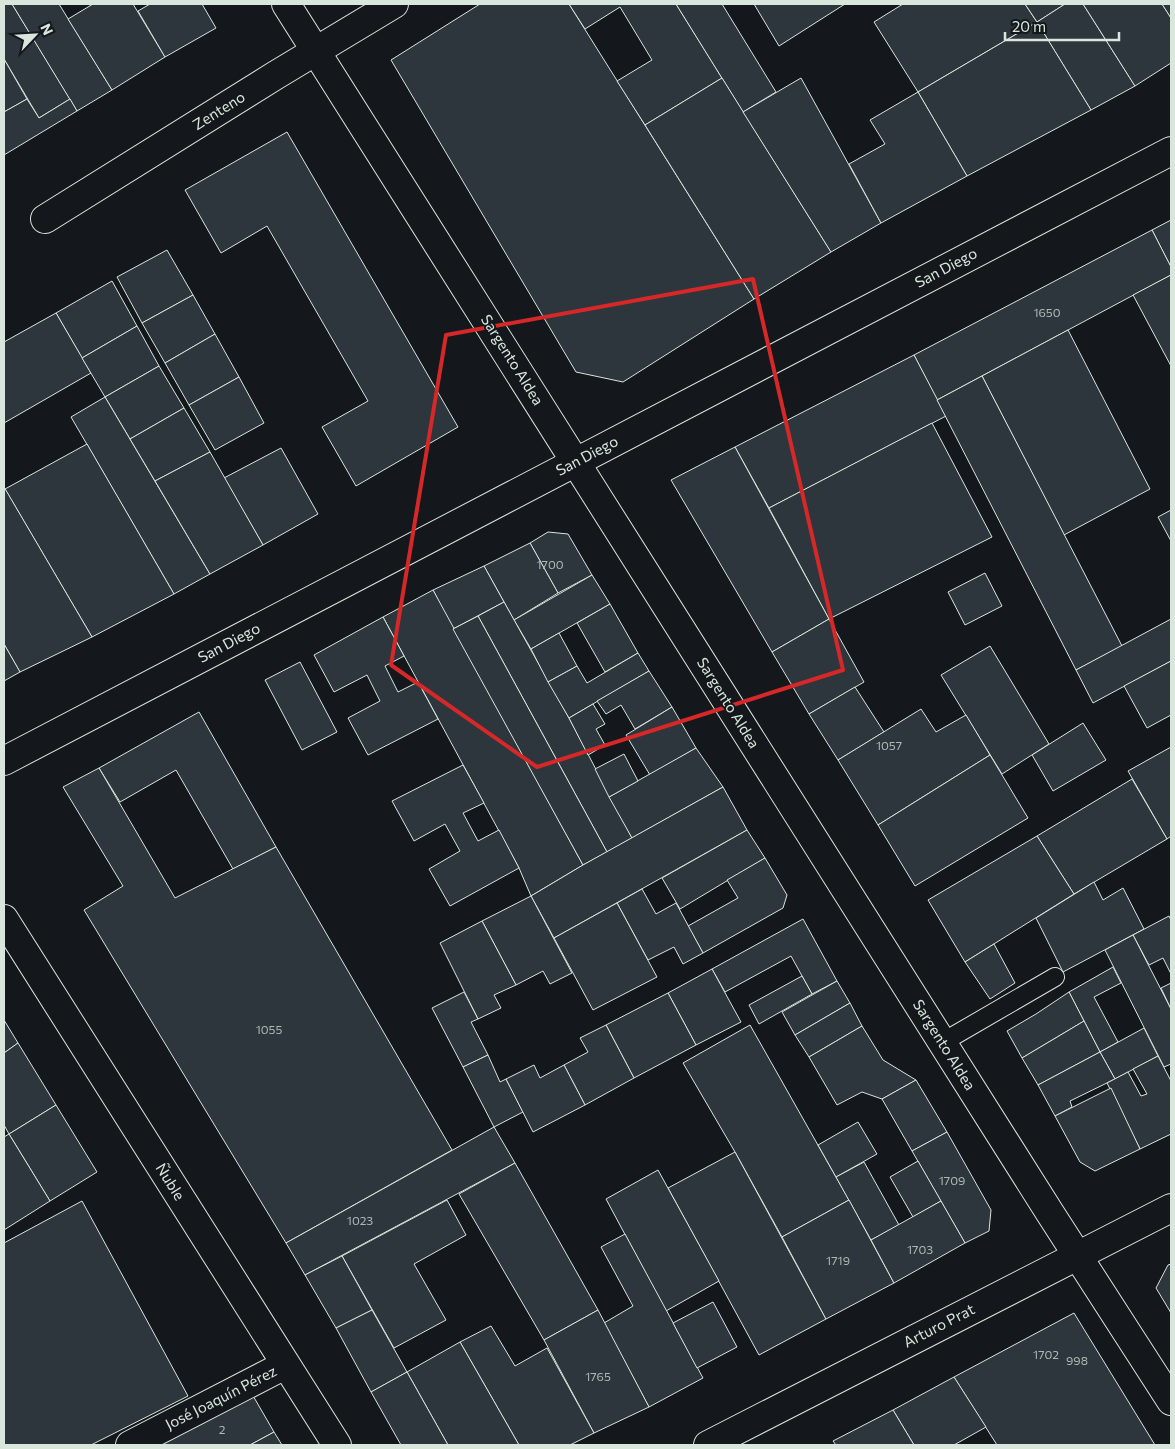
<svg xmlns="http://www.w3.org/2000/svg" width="1175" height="1449" font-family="Commissioner,sans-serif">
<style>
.building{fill:#2c363c;stroke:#d8e6dc}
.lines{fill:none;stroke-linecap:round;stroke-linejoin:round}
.service-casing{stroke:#d8e6dc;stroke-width:20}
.minor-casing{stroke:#d8e6dc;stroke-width:30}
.tertiary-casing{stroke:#d8e6dc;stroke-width:30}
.secondary-casing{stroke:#d8e6dc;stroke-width:30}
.primary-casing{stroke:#d8e6dc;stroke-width:30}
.service{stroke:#14181c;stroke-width:18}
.minor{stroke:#14181c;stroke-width:28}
.tertiary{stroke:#14181c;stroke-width:28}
.secondary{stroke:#14181c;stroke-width:28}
.primary{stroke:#14181c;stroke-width:28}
.marked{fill:none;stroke:#d62828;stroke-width:4;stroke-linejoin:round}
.labels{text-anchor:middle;stroke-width:4;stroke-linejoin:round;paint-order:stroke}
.number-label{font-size:12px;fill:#adbab4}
.street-label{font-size:15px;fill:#d8e6dc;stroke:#14181c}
</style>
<rect width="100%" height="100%" fill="#14181c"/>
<g class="building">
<path d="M4,4h8l58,95 -31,19 -35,-59z"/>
<path d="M12,4h47l53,86 -35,21z"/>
<path d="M93,4h40l32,53 -53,33 -44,-71z"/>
<path d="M150,4h52l14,24 -51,29 -27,-46z"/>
<path d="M480,4h89l185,295 -131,83 -47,-10 -185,-312z"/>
<path d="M569,4h107l46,74 -77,47 -28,-44 35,-21 -32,-53 -35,22z"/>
<path d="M676,4h46l54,88 -33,20z"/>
<path d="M754,4h91l-66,42z"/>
<path d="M903,4h122l12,18 -119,70 -44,-70z"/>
<path d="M1025,4h40l-28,18z"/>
<path d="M1065,4h18l52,82 -44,24 -54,-88z"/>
<path d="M1083,4h79l9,14v45l-36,23z"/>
<path d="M1162,4h9v14z"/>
<path d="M1037,22l54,88 -124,66 -49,-84z"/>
<path d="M4,59l23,40 -23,13z"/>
<path d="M722,78l109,174 -77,47 -109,-174z"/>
<path d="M801,78l80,145 -50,29 -88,-140z"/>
<path d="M918,92l49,84 -86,47 -32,-59 36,-20 -15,-24z"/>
<path d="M27,99l12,19 31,-19 7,12 -73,44v-43z"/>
<path d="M287,132l171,295 -102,59 -34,-59 46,-26 -101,-175 -46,27 -36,-63z"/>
<path d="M1171,220v47l-19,-37z"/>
<path d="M1152,230l19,37v8l-234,125 -23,-45z"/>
<path d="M167,250l26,45 -51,28 -25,-46z"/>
<path d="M1171,275v91l-38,-71z"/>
<path d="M112,281l25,45 -55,32 -26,-45z"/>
<path d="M193,295l22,39 -50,29 -23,-40z"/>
<path d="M56,313l35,60 -87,50v-81z"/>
<path d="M137,326l22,40 -54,31 -23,-39z"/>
<path d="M1068,330l82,159 -86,46 -82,-159z"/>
<path d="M215,334l24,43 -50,28 -24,-42z"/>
<path d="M914,355l32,61 -177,92 -34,-61z"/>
<path d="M159,366l25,42 -54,31 -25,-42z"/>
<path d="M982,376l140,270 -46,24 -139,-270z"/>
<path d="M239,377l25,46 -49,27 -26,-45z"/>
<path d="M105,397l105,177 -36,20 -103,-177z"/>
<path d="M184,408l26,44 -55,29 -25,-42z"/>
<path d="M932,423l60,114 -163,82 -60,-111z"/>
<path d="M87,444l87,150 -82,43 -87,-148z"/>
<path d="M735,447l94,172 -57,33 -101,-172z"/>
<path d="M281,448l37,66 -55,31 -39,-67z"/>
<path d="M210,452l53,93 -53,29 -55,-93z"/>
<path d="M4,487l88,150 -72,35 -16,-28z"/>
<path d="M1171,510v31l-13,-24z"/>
<path d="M548,532l20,2 24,41 -34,18 -28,-50z"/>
<path d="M530,543l28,50 -44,27 -30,-54z"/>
<path d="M484,566l20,36 -51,27 -20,-39z"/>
<path d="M985,573l17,33 -37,19 -17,-33z"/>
<path d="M592,575l18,29 -79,45 -17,-29z"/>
<path d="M433,590l150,275 -52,31 -12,-28 -136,-251z"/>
<path d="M504,602l65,116 63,120 -25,14 -129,-236z"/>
<path d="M610,604l28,49 -33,19 -28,-49z"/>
<path d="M478,616l129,236 -24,13 -130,-236z"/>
<path d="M383,617l21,39 -19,10 13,26 20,-10 20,37 -70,36 -20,-37 32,-17 -13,-26 -33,17 -20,-37z"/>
<path d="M829,619l35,63 -55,32 -37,-62z"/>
<path d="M1171,619v42l-78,42 -17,-33z"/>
<path d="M559,633l18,33 -29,16 -17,-33z"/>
<path d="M4,644l16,28 -16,9z"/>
<path d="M990,646l59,98 -47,30 -61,-99z"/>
<path d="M638,653l11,18 -80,47 -21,-36 29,-16 10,17z"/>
<path d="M1171,661v54l-24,13 -23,-42z"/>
<path d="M300,662l37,70 -35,18 -37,-70z"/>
<path d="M649,671l23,36 -37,22 -14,-24 -15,9 -9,-13z"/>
<path d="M855,687l29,45 -46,28 -29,-46z"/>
<path d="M593,704l12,20 -9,5 9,16 -17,10 -19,-37z"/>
<path d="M672,707l24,41 -46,27 -24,-40z"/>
<path d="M921,709l15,23 30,-17 24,40 -112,70 -40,-65z"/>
<path d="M199,712l77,135 -43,22 -57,-99 -56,32 -21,-34z"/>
<path d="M1083,723l23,37 -53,31 -21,-36z"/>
<path d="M1171,747v89l-4,3 -39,-68z"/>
<path d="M696,748l27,39 -91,51 -23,-41z"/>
<path d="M624,754l14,27 -29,16 -14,-28z"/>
<path d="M990,755l38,63 -113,68 -37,-61z"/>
<path d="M463,765l21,38 -21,10 15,28 21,-11 20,38 -69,38 -21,-37 31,-18 -15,-27 -31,17 -22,-40z"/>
<path d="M99,768l76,130 101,-51 176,303 -166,93 -202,-333 39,-24 -60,-99z"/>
<path d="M1132,779l35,60 -93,55 -37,-58z"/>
<path d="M723,787l24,43 -193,108 -23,-42 52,-31z"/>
<path d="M747,830l18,28 -85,51 -18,-31z"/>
<path d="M1037,836l37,58 -109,68 -37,-62z"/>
<path d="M765,858l22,37 -4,13 -80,45 -15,-27 50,-28 -11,-18z"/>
<path d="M1094,882l9,18 20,-12 21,41 -81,43 -27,-54z"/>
<path d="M642,889l14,25 20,-11 27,50 -20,11 -9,-17 -26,13 -31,-57z"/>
<path d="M531,896l41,77 -22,11 -7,-13 -27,14 -34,-64z"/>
<path d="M617,903l40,74 -64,33 -39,-72z"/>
<path d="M1169,916l2,4v54l-8,-16 -14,7 -16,-30z"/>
<path d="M803,919l34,62 -25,13 -21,-38 -66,36 -13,-23z"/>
<path d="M482,921l34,64 -22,10 7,13 -23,11 -38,-76z"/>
<path d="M1133,935l38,74v55l-7,3 -59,-117z"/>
<path d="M994,944l21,39 -25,16 -25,-37z"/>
<path d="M1113,967l8,16 -27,14 24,45 -18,10 -31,-60z"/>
<path d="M712,969l29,53 -45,23 -28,-52z"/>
<path d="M802,976l10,18 -53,30 -10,-19z"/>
<path d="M837,981l13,22 -55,32 -13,-23z"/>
<path d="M1171,983v26l-10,-21z"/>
<path d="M464,992l14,27 -7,3 17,33 -25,12 -31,-59z"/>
<path d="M1069,992l15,29 -62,37 -15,-27 29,-17z"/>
<path d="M668,993l28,52 -62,33 -28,-53z"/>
<path d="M850,1003l12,23 -53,31 -14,-22z"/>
<path d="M4,1020l14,23 -14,10z"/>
<path d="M1084,1021l16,31 -62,33 -16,-27z"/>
<path d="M606,1025l28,53 -49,27 -21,-40 24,-13 -8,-14z"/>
<path d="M750,1025l99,175 -67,37 -47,-85 -52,-89z"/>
<path d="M862,1026l21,34 33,20 -34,19 -20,-7 -25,13 -28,-48z"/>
<path d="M1144,1028l14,28 -43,23 -15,-27z"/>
<path d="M18,1043l38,62 -47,29 -5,-9v-72z"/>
<path d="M1100,1052l15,27 -45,22 2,6 -17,9 -17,-31z"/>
<path d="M488,1055l12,27 6,-3 17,33 -29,15 -31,-60z"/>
<path d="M1158,1056l13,25v53l-31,15 -33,-66 21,-11 13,24 6,-2 -14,-25z"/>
<path d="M534,1065l6,13 24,-13 21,40 -52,27 -27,-53z"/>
<path d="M916,1080l31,52 -35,19 -30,-52z"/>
<path d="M1111,1088l29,61 -45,22 -15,-9 -25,-46z"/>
<path d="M56,1105l41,67 -47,29 -41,-67z"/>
<path d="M858,1122l19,32 -41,23 -18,-32z"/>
<path d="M494,1127l21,36 -210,112 -19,-32z"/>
<path d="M947,1132l44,78 -2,21 -24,12 -53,-92z"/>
<path d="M9,1134l41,67 -46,29v-93z"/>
<path d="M735,1152l91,167 -67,36 -91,-167z"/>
<path d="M918,1161l23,40 -28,16 -23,-40z"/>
<path d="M864,1162l35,63 -28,15 -35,-63z"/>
<path d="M515,1163l83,147 -54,30 -85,-146z"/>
<path d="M658,1170l61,111 -53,30 -60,-112z"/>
<path d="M447,1200l19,35 -52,29 32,56 -52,28 -52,-92z"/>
<path d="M849,1200l45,83 -68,36 -44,-82z"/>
<path d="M82,1201l106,195 -97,49h-87v-202z"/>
<path d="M941,1201l24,42 -71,40 -23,-43z"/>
<path d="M625,1234l78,144 -54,29 -45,-84 29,-17 -32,-59z"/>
<path d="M342,1256l30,54 -36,18 -31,-53z"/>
<path d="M1171,1264v49l-15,-25 12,-23z"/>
<path d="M713,1302l24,45 -40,21 -24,-45z"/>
<path d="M372,1310l35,62 -36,20 -35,-64z"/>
<path d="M598,1310l51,97 -55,26 -50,-93z"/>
<path d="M1074,1313l81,132h-158l-43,-68z"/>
<path d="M491,1326l24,40 32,-18 47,85 -24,12h-51l-59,-103z"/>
<path d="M460,1342l59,103h-71l-41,-73z"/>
<path d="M407,1372l41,73h-47l-30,-53z"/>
<path d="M954,1377l32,50 -32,18h-40l-21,-35z"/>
<path d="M252,1394l22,38 -24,13h-93z"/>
<path d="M893,1410l21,35h-78l-3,-4z"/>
<path d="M274,1432l8,13h-32z"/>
</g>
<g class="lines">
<defs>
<path id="service" d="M943,1042l112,-65"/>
<g id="minor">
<path d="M286,4l764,1209 121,188"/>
<path d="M45,219l231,-144 118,-71"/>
<path d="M130,1445l155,-80"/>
</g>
<path id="tertiary" d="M708,1445l463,-237"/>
<path id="secondary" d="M4,919l333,526"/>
<path id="primary" d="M4,761l1167,-610"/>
</defs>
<use href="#service" class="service-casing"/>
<use href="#minor" class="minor-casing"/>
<use href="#tertiary" class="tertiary-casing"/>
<use href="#secondary" class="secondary-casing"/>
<use href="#primary" class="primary-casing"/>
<use href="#service" class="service"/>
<use href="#minor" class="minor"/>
<use href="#tertiary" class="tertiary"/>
<use href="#secondary" class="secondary"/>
<use href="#primary" class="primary"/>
</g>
<path class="marked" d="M753,279l90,391 -306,97 -146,-102 55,-330z"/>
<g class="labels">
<g class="number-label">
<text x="1047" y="317">1650</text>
<text x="550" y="569">1700</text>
<text x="889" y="750">1057</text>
<text x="269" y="1034">1055</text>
<text x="952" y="1185">1709</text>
<text x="360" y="1225">1023</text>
<text x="920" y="1254">1703</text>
<text x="838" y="1265">1719</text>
<text x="1046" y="1359">1702</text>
<text x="1077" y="1365">998</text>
<text x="598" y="1381">1765</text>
<text x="222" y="1434">2</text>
</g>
<g class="street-label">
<text transform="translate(219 111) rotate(-32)" y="5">Zenteno</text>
<text transform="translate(946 268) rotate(-28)" y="5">San Diego</text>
<text transform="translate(512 360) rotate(58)" y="5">Sargento Aldea</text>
<text transform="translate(587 456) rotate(-28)" y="5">San Diego</text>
<text transform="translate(229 643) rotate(-28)" y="5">San Diego</text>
<text transform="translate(728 703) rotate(58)" y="5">Sargento Aldea</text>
<text transform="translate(944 1045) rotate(58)" y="5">Sargento Aldea</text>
<text transform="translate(170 1182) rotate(58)" y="5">Ñuble</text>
<text transform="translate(939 1326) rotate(-27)" y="5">Arturo Prat</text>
<text transform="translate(221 1398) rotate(-27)" y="5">José Joaquín Pérez</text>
</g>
</g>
<rect width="1175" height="1449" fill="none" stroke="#d8e6dc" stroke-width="10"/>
<g transform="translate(35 35) rotate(65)" stroke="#14181c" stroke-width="4" paint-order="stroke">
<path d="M0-4L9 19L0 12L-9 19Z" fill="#d8e6dc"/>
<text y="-8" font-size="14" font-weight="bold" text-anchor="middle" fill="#d8e6dc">N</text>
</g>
<path d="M1005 32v8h114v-8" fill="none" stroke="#d8e6dc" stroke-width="2.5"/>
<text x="1012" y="32" font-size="15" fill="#d8e6dc" stroke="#14181c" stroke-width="4" paint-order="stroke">20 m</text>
</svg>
